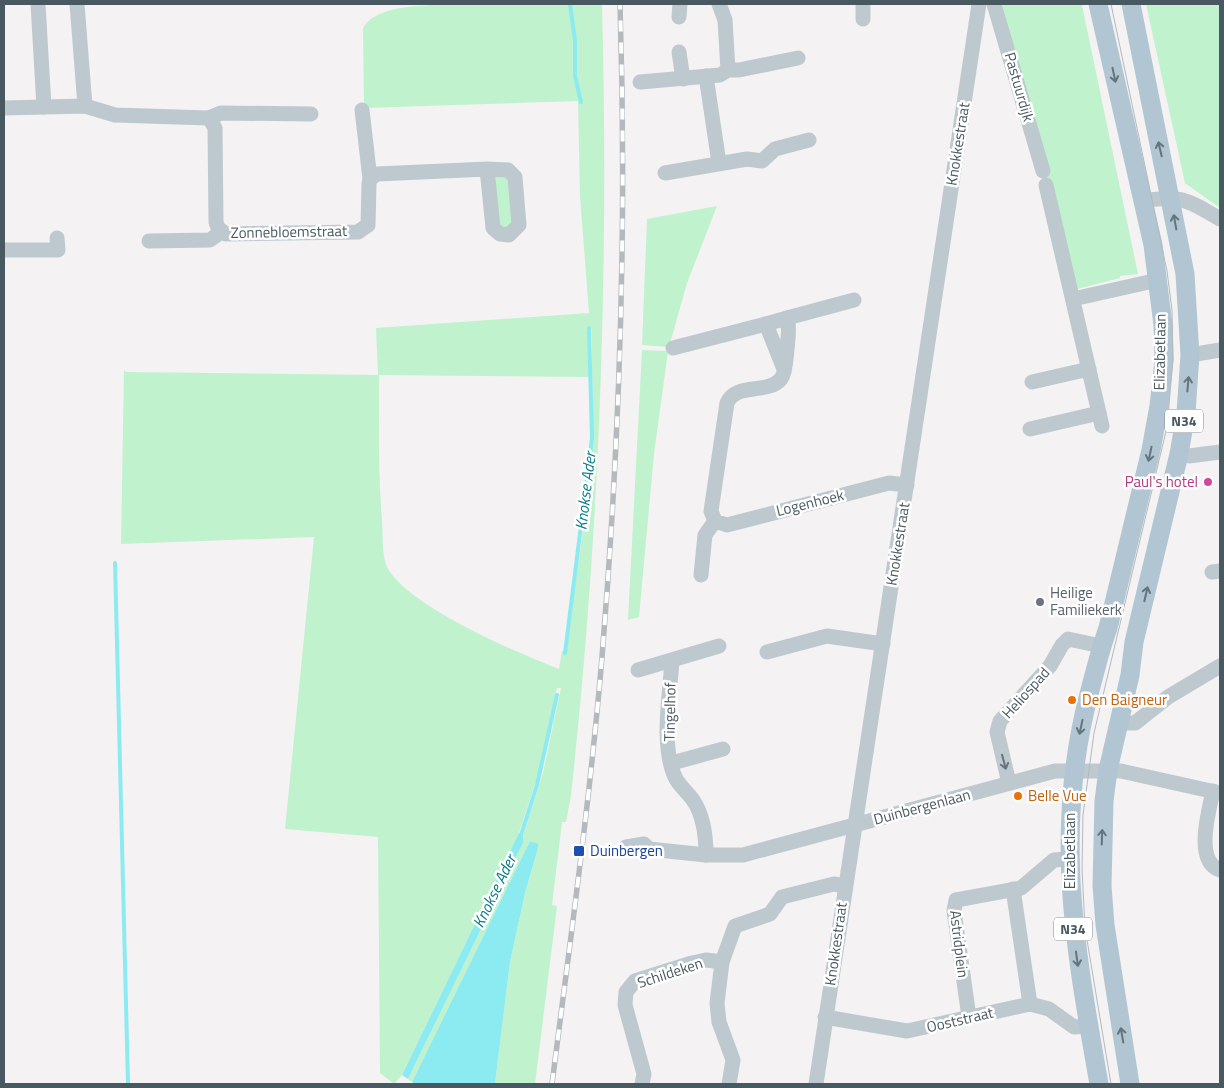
<svg xmlns="http://www.w3.org/2000/svg" width="1224" height="1088" font-family="'Titillium Web',sans-serif">
<style>
.green{fill:#c0f2cd;fill-rule:evenodd}
.water{fill:#8ceaf1}
.lines{fill:none;stroke-linecap:round;stroke-linejoin:round}
.stream{stroke:#8ceaf1;stroke-width:4}
.minor{stroke:#bdc9cf;stroke-width:15}
.major{stroke:#b1c6d2;stroke-width:19}
.tram{stroke:#b4b9bd;stroke-width:1}
.rail-casing{stroke:#b4b9bd;stroke-width:5.5}
.rail{stroke:#fff;stroke-width:4;stroke-dasharray:11;stroke-linecap:butt}
.oneway{stroke:#63747d}
.oneway2{stroke:#66757c}
.hotel-dot{fill:#d1479c;stroke:#fff;stroke-width:2}
.worship-dot{fill:#6b7280;stroke:#fff;stroke-width:2}
.food-dot{fill:#e8710a;stroke:#fff;stroke-width:2}
.transit-dot{fill:#1a4fb4;stroke:#fff;stroke-width:2}
.labels{text-anchor:middle;stroke-width:5;stroke-linejoin:round;paint-order:stroke}
.shield{fill:#fff;stroke:#808b90;stroke-width:1}
.shield-label{font-size:14px;font-weight:bold;fill:#495961}
.street-label{font-size:15px;fill:#495961;stroke:#fff}
.hotel-label{font-size:15px;fill:#b23c85;stroke:#fff;text-anchor:end}
.worship-label{font-size:15px;fill:#5b616d;stroke:#fff;text-anchor:start}
.food-label{font-size:15px;fill:#c56008;stroke:#fff;text-anchor:start}
.transit-label{font-size:15px;fill:#164399;stroke:#fff;text-anchor:start}
.water-label{font-size:16px;font-style:italic;fill:#097c86;stroke:#fff}
</style>
<rect width="100%" height="100%" fill="#f5f2f3"/>
<g class="green">
<path d="M455,4h147c7,264 -2,528 -31,791l-5,27h-4l-10,83 5,1 -22,178h-40l15,-122 15,-69 13,-45 -8,-7 -118,241 -4,-3 115,-236v-8l20,-62 18,-85h-4l-18,84 -20,61 -117,242 -8,9 -14,-11 -2,-236 -93,-8 29,-292 -193,7 3,-174 2,2 252,3 -2,-47 213,-15 -9,-117 -2,-95 -214,7 -1,-80c14,-25 66,-22 92,-24zM589,330h3c-1,37 2,74 0,110 -4,71 -17,142 -27,212l-3,-1 -3,18c-37,-14 -165,-68 -174,-108 -3,-12 -2,-28 -3,-41 -4,-48 -3,-97 -3,-145l210,2z"/>
<path d="M1002,4l80,1 56,269 -18,2v2l-43,11z"/>
<path d="M1146,4h74v204l-35,-25z"/>
<path d="M497,175l11,1 5,50 -14,2 -5,-51z"/>
<path d="M717,206l-30,77 -18,64 -27,-2 5,-126z"/>
<path d="M642,350l26,1 -14,103 -15,163 -11,3z"/>
</g>
<g class="water">
<path d="M519,833l4,2v8l-115,236 -6,-4z"/>
<path d="M530,841l8,3v4l-13,45 -15,69 -15,122h-80l-3,-2z"/>
</g>
<g class="lines">
<g class="stream">
<path d="M570,4l5,37v35l6,26"/>
<path d="M115,563l13,521"/>
<path d="M565,653l27,-215 -3,-110"/>
<path d="M520,838l17,-53 20,-90"/>
</g>
<g class="minor">
<path d="M38,4l6,103"/>
<path d="M77,4l8,102"/>
<path d="M719,4l6,16 3,50"/>
<path d="M994,4l49,167"/>
<path d="M679,17l1,-13"/>
<path d="M863,19v-15"/>
<path d="M679,52l4,27"/>
<path d="M706,76l13,87"/>
<path d="M640,82l80,-7 8,-5h11l59,-12"/>
<path d="M4,108l81,-2 30,9 94,3 6,10 1,94 2,6 8,6 132,-2 10,-7 1,-41 1,-5 7,-5 110,-5 6,59 7,6 9,1 10,-10 -4,-48 -7,-7 -21,-1"/>
<path d="M362,110l8,69"/>
<path d="M209,118l12,-5 90,1"/>
<path d="M665,173l82,-14 15,2 13,-12 34,-9"/>
<path d="M1046,185l56,241"/>
<path d="M1142,201c40,-6 44,-2 78,18"/>
<path d="M149,241l61,-1 11,-8"/>
<path d="M4,250h54l-1,-12"/>
<path d="M1073,299l85,-19"/>
<path d="M787,318l67,-18"/>
<path d="M673,348l93,-24"/>
<path d="M1190,355l30,-5"/>
<path d="M784,369l-18,-45 21,-6c3,10 1,20 0,31 -1,8 -1,23 -6,30 -14,16 -45,3 -54,24l-16,108 4,10 12,4 162,-42 18,2"/>
<path d="M1032,382l57,-13"/>
<path d="M1030,429l69,-16"/>
<path d="M1179,454l10,2 31,-4"/>
<path d="M1212,572l8,-1"/>
<path d="M701,575l4,-40 10,-14"/>
<path d="M767,652l60,-16 56,8"/>
<path d="M672,661c-2,33 -12,87 4,118 4,7 12,14 17,21 11,16 13,36 13,55"/>
<path d="M638,670l81,-24"/>
<path d="M1119,723h16l33,-26 52,-31"/>
<path d="M672,763l51,-14"/>
<path d="M1009,783l-12,-51 3,-11 50,-55 12,-21 6,-6 33,7"/>
<path d="M1213,791c-4,20 -19,70 7,79"/>
<path d="M626,847l18,-3 5,5 57,6h37l312,-84h66l99,22"/>
<path d="M1013,889l17,115"/>
<path d="M722,962l-5,41 2,19 14,38 -4,24"/>
<path d="M825,1017l82,14 123,-27 19,5 25,18 15,-1"/>
<path d="M969,1017l-15,-106 2,-11 65,-12 33,-28 15,-1"/>
<path d="M642,1084l2,-10 -19,-69 1,-13 9,-11 57,-18 14,-3 16,2 13,-36 35,-12 12,-17 52,-13 11,2"/>
<path d="M816,1084l163,-1080"/>
</g>
<g class="major">
<path d="M1098,4l55,241 10,80 1,35 -5,46 -8,44 -43,178c-8,22 -13,44 -19,66 -36,137 -14,254 10,390"/>
<path d="M1130,1084l-25,-159 -3,-39 2,-85 4,-31 22,-95 4,-33 45,-188 7,-41 4,-58 -5,-81 -54,-270"/>
</g>
<path class="tram" d="M1111,1084l-26,-156 -3,-60 1,-53 11,-82 73,-306 6,-68 -1,-49 -5,-39 -56,-267"/>
<defs>
<path id="rail" d="M552,1084c18,-142 38,-284 50,-427 18,-218 25,-435 18,-653"/>
</defs>
<use href="#rail" class="rail-casing"/>
<use href="#rail" class="rail"/>
</g>
<defs><path id="oneway-shaft" d="M-6 0H5M1.5-3L5.5 0L1.5 3" fill="none" stroke-width="1.6" stroke-linecap="round" stroke-linejoin="round" transform="scale(1.25)"/></defs>
<g class="oneway">
<use href="#oneway-shaft" transform="translate(1114 75) rotate(78)"/>
<use href="#oneway-shaft" transform="translate(1160 149) rotate(-103)"/>
<use href="#oneway-shaft" transform="translate(1175 222) rotate(-100)"/>
<use href="#oneway-shaft" transform="translate(1188 384) rotate(-85)"/>
<use href="#oneway-shaft" transform="translate(1150 454) rotate(102)"/>
<use href="#oneway-shaft" transform="translate(1146 594) rotate(-77)"/>
<use href="#oneway-shaft" transform="translate(1081 727) rotate(102)"/>
<use href="#oneway-shaft" transform="translate(1102 837) rotate(-88)"/>
<use href="#oneway-shaft" transform="translate(1077 959) rotate(82)"/>
<use href="#oneway-shaft" transform="translate(1122 1035) rotate(-100)"/>
</g>
<use class="oneway2" href="#oneway-shaft" transform="translate(1004 762) rotate(75)"/>
<circle class="hotel-dot" cx="1208" cy="482" r="5"/>
<circle class="worship-dot" cx="1040" cy="602" r="5"/>
<g class="food-dot">
<circle cx="1072" cy="700" r="5"/>
<circle cx="1018" cy="796" r="5"/>
</g>
<rect class="transit-dot" x="573" y="845" width="12" height="12" rx="2.5"/>
<g class="labels">
<g class="shield">
<rect x="1165" y="409.5" width="38" height="23" rx="4"/>
<rect x="1054" y="917.5" width="38" height="23" rx="4"/>
</g>
<g class="shield-label">
<text x="1184" y="426">N34</text>
<text x="1073" y="934">N34</text>
</g>
<g class="street-label">
<text transform="translate(1019 87) rotate(74)" y="5">Pastuurdijk</text>
<text transform="translate(958 144) rotate(-81)" y="5">Knokkestraat</text>
<text transform="translate(289 232) rotate(-1)" y="5">Zonnebloemstraat</text>
<text transform="translate(1160 352) rotate(-89)" y="5">Elizabetlaan</text>
<text transform="translate(810 503) rotate(-14)" y="5">Logenhoek</text>
<text transform="translate(898 544) rotate(-81)" y="5">Knokkestraat</text>
<text transform="translate(1026 693) rotate(-48)" y="5">Heliospad</text>
<text transform="translate(670 712) rotate(-89)" y="5">Tingelhof</text>
<text transform="translate(922 807) rotate(-15)" y="5">Duinbergenlaan</text>
<text transform="translate(1070 851) rotate(-90)" y="5">Elizabetlaan</text>
<text transform="translate(836 944) rotate(-82)" y="5">Knokkestraat</text>
<text transform="translate(959 944) rotate(83)" y="5">Astridplein</text>
<text transform="translate(670 973) rotate(-18)" y="5">Schildeken</text>
<text transform="translate(960 1020) rotate(-13)" y="5">Ooststraat</text>
</g>
<g class="hotel-label">
<text x="1198" y="487">Paul's hotel</text>
</g>
<g class="worship-label">
<text x="1050" y="598">Heilige<tspan x="1050" dy="17">Familiekerk</tspan></text>
</g>
<g class="food-label">
<text x="1082" y="705">Den Baigneur</text>
<text x="1028" y="801">Belle Vue</text>
</g>
<g class="transit-label">
<text x="590" y="856">Duinbergen</text>
</g>
<g class="water-label">
<text transform="translate(585 491) rotate(-83)" y="6">Knokse Ader</text>
<text transform="translate(494 891) rotate(-64)" y="6">Knokse Ader</text>
</g>
</g>
<rect width="1224" height="1088" fill="none" stroke="#495961" stroke-width="10"/>
</svg>
